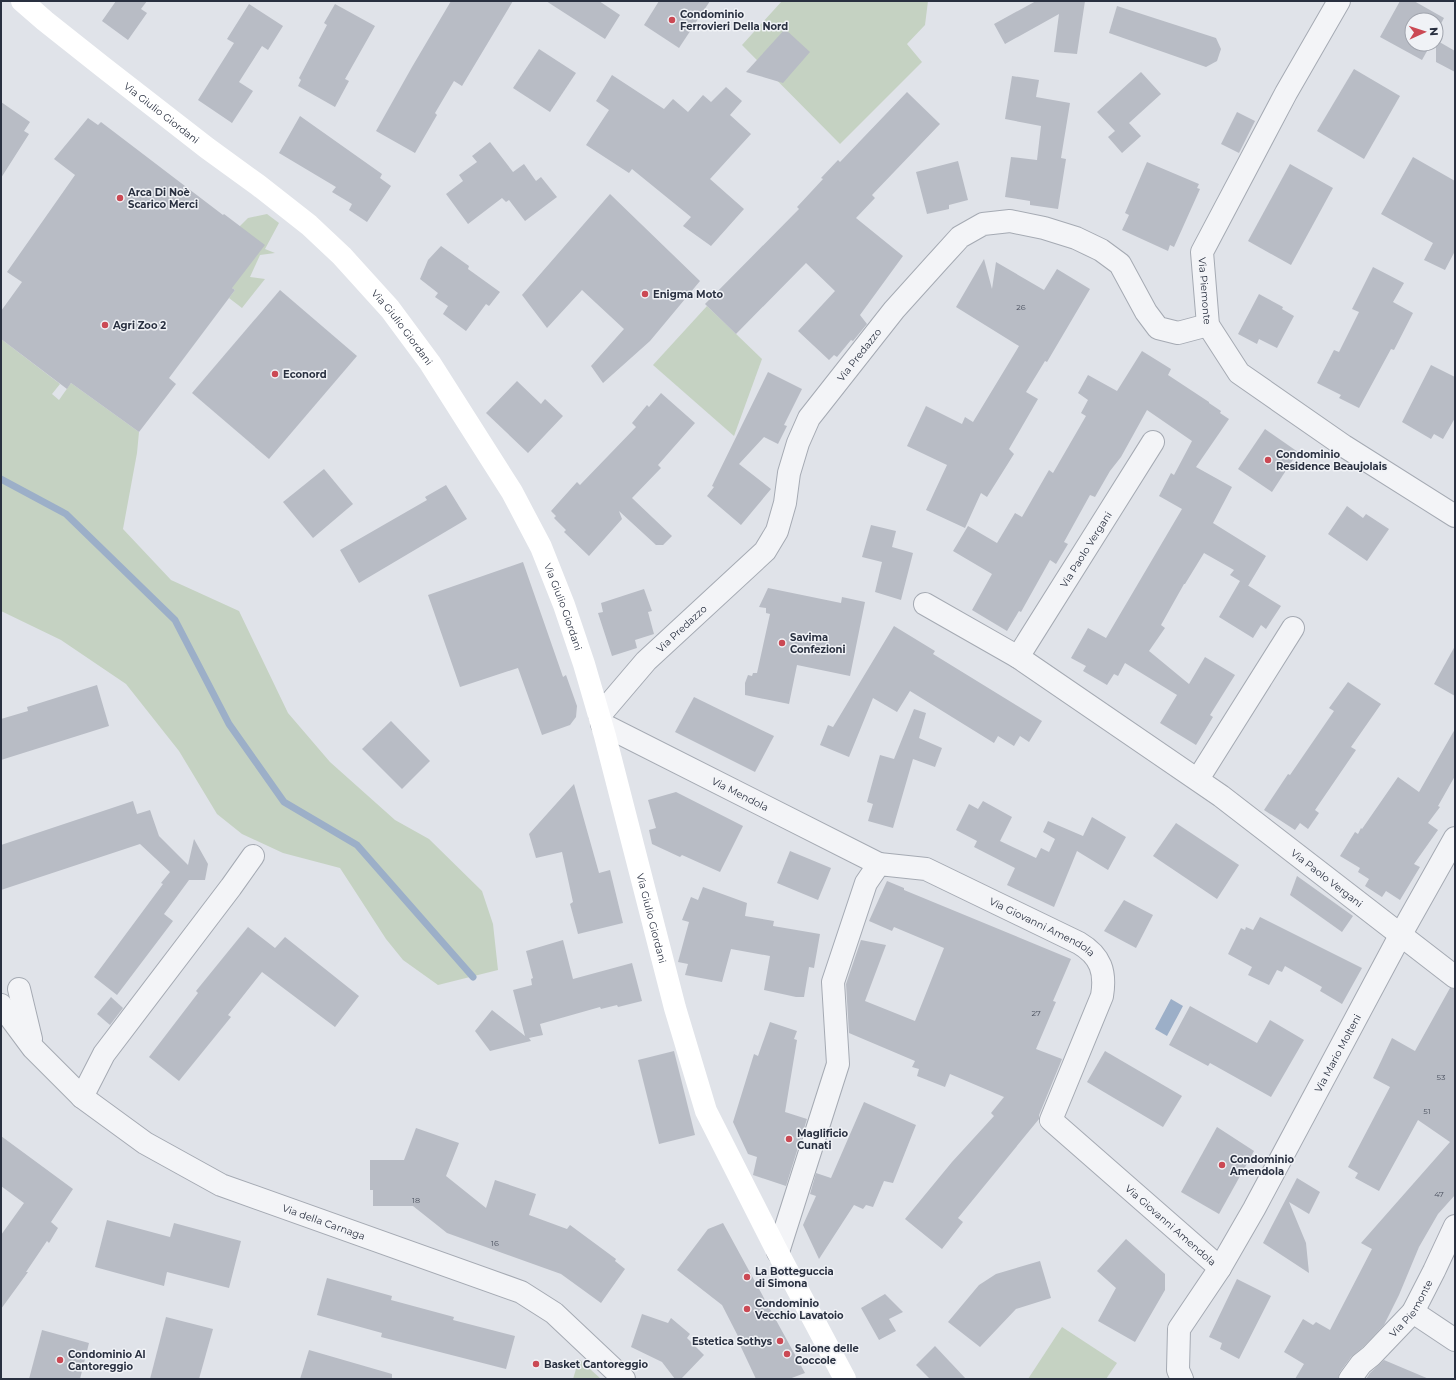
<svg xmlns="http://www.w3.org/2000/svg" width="1456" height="1380" font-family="Montserrat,sans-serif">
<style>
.green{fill:#c5d2c2}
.water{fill:#9cafc8}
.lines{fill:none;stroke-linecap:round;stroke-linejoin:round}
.stream{stroke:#9cafc8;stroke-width:7}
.building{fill:#b8bcc5}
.street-casing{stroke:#a5aab3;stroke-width:24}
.street{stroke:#f3f4f7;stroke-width:22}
.secondary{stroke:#fff;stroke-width:22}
.poi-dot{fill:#cb4954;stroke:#f0f2f6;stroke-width:1.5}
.labels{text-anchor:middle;stroke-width:3;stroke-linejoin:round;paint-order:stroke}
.number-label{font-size:8px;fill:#4d5361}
.poi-label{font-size:10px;font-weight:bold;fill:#293040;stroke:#f0f2f6;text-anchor:start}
.street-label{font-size:10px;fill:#293040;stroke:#f0f2f6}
</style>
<rect width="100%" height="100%" fill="#e0e3e9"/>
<g class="green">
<path d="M782,1h146l-3,24 -18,19 15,18 -82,82 -98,-99z"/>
<path d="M267,214l12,9 -14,26 10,4 -15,2 -10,22 15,2 -23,29 -13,-10 6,-8 -3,-2 8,-62 8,-8z"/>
<path d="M707,306l55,53 -28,77 -81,-71z"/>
<path d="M1,339l59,45 -8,10 7,6 12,-17 68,49 -2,21 -14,76 48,51 68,31 49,102 42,49 65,58 34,19 53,52 11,33 5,46 -60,15 -35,-25 -17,-21 -46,-71 -57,-15 -41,-19 -25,-20 -38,-63 -53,-67 -65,-44 -60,-29z"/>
<path d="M1062,1327l55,36 -11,16h-78z"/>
<path d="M579,1359l22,20h-28z"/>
</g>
<path class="water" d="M1171,999l12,7 -16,30 -12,-7z"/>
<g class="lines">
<path class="stream" d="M1,479l65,35 109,106 54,104 55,78 73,43 116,132"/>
</g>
<g class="building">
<path d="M116,1h31l-6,8 6,4 -19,27 -26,-19z"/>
<path d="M451,1h62l-51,85 -8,-5 -19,32 2,2 -22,38 -39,-22 36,-64z"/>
<path d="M546,1h53l21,14 -15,24z"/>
<path d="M659,1h51l-31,47 -35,-23z"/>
<path d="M1036,1h49l-8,53 -23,-2 5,-38 -54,30 -11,-20z"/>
<path d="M1400,1h14l30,17 -8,15v-13h-24v24h19l-9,16 -42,-23z"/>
<path d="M249,4l34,22 -15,24 -6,-4 -23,36 14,9 -21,32 -34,-23 36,-57 -7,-4z"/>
<path d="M335,4l40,22 -30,53 4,2 -14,26 -37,-21 3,-6 -2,-2 28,-53 -3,-2z"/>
<path d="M1117,6l99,32 5,11 -4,12 -11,6 -97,-34z"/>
<path d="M785,29l25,23 -27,31 -37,-11z"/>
<path d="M1436,40l19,11v21l-19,-10z"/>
<path d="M539,49l37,24 -26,39 -37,-24z"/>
<path d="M1354,69l46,27 -36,63 -47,-28z"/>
<path d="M1141,72l20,22 -32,29 12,13 -19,17 -14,-16 7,-6 -18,-19z"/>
<path d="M612,75l52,34 9,-10 15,13 15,-17 8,7 15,-15 16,14 -12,14 21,19 -41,45 34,30 -33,37 -28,-20 8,-9 -59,-48 -3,4 -43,-28 23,-35 -13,-9z"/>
<path d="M1012,76l27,4 -3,17 34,6 -9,55 5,1 -8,50 -28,-4v-4l-25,-4 6,-40 26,3 4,-34 -36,-7z"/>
<path d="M907,92l33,32 -68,71 3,3 -19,20 47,38 -43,59 7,9 -14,17 -2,-1 -14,17 -3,-2 -5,5 -31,-29 37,-40 -29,-28 -70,71 -31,-30 94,-95 -2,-2 26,-28 -2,-1 17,-18 2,2z"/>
<path d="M1,102l29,20 -6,9 5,3 -28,44z"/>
<path d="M1237,112l18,9 -16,32 -18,-9z"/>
<path d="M300,116l82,58 -2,4 11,8 -24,36 -18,-12 3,-6 -20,-12 4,-5 -57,-34z"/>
<path d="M88,118l10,7 3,-3 122,93 1,-1 41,31 -33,43 3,2 -66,88 7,6 -37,48 -68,-49 -4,6 -66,-50v-28l21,-29 -15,-10 68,-97 -21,-16z"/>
<path d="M490,142l23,30 11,-8 12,17 5,-4 16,20 -32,24 -16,-21 -3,2 -4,-4 -34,26 -22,-30 17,-13 -4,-6 18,-13 -5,-6z"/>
<path d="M1413,157l42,24v70l-10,19 -21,-10 9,-17 -52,-29z"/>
<path d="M958,161l10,39 -19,5v4l-22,5 -11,-42z"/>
<path d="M1147,162l52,22 -2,4 3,1 -26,58 -4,-2 -2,6 -46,-21 7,-15 -4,-2z"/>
<path d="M1290,164l43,24 -42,77 -43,-24z"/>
<path d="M610,194l90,87 -50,60 -47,42 -12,-17 33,-37 -42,-39 -35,38 -25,-33z"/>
<path d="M441,246l28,20 -1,3 32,23 -11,14 -3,-2 -20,27 -23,-17 5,-8 -13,-9 3,-4 -18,-14 8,-19z"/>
<path d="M984,259l8,30 4,-27 48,28 13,-21 33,20 -43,73 -2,-1 -19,31 12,7 -29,50 5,5 -27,43 -6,-4 -16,35 -39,-18 21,-45 -40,-19 19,-40 36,18 3,-7 8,5 46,-76 -63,-39z"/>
<path d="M1373,267l31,16 -11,19 20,11 -19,37 -3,-1 -32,59 -20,-10 2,-3 -24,-12 17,-33 5,2 20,-40 -7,-3z"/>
<path d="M280,290l77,66 -88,103 -77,-66z"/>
<path d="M1259,294l24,13 -1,2 12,7 -17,32 -18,-9 -2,5 -19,-10z"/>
<path d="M1142,351l29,18 -3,6 41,27v1l12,8 -1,2 9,6 -33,48 36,20 -19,36 53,33 -18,30 -4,-3 37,23 -15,23 -5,-4 -8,13 -34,-21 21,-36 -10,-6 4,-5 -30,-17 -19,31h-1l-23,41 4,3 -16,23 40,33 16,-27 30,18 -25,40 3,2 -17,28 -36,-22 17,-28 -52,-32 -7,13 -4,-2 -7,11 -24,-14 3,-5 -15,-8 17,-30 18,10 76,-129 -23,-13 12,-23 3,2 18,-34 -45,-31 -26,47 -11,14 -15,26 -5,-2 -26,47 4,2 -12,20 -6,-4 -29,52 -2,-1 -12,20 -35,-21 20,-36 -39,-23 15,-25 29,17 18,-30 7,4 27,-47 4,3 33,-57 -5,-3 7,-13 -10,-7 10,-18 29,16z"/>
<path d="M1431,365l24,12v41l-12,21 -9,-5 -3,5 -29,-17z"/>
<path d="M768,372l34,17 -18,36 3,1 -9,18 -14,-7 -25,27 32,25 -30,36 -34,-29 7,-9 -2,-1z"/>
<path d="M517,381l24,23 4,-5 18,17 -35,37 -42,-40z"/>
<path d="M661,393l34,30 -37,42 3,3 -29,30 40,38 -9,9h-7l-37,-34 3,8 -33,37 -25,-24 2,-2 -12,-12 2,-2 -5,-5 26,-29 3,3 56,-58 -4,-4 15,-18 2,2z"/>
<path d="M1265,429l33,23 -26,40 -34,-23z"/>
<path d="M324,469l29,35 -40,34 -30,-36z"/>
<path d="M446,485l21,34 -108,64 -19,-33 87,-50 -2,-3z"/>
<path d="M1347,506l16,12 3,-4 23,15 -22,32 -39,-27z"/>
<path d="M871,525l25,6 -4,16 21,6 -12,47 -26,-8 7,-30 -20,-5z"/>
<path d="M523,562l40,115 3,-2 11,31 -1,11 -6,8 -28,10 -24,-67 -58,19 -32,-92z"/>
<path d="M768,588l73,15 1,-6 23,5 -15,74 -53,-11 -8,39 -44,-9v-12l3,-8 4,1 1,-3h4l13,-59 -4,-1v-5l-7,-1z"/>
<path d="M644,589l8,22 -4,1 6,22 -19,6 2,8 -25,8 -14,-43 5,-1 -2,-9z"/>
<path d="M894,626l41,25 -2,3 109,67 -13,21 -9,-6 -6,10 -16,-10 -4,7 -84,-52 -13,21 -24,-14 -24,59 -29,-12 8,-20 5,2z"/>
<path d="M1455,646v50l-21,-12z"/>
<path d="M1348,682l33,22 -30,43 5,3 -41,60 4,3 -11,16 -8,-6 -5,7 -31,-20 24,-36 2,1 44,-64 -5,-3z"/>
<path d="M97,685l12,41 -108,34v-41l27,-8 -1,-4z"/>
<path d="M694,697l80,39 -19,36 -80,-40z"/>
<path d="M914,709l12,4 -7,25 23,10 -7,19 -22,-8 -20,69 -25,-7 5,-17 -6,-2 13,-47 14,4z"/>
<path d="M391,721l39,40 -28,28 -40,-40z"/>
<path d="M1455,729v47l-17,30 2,1 -12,16 10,7 -24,34 6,3 -20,33 -14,-9 -4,6 -17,-11 4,-7 -11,-7 2,-4 -20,-12 15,-24 3,2 3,-6 1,1 36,-52 21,15z"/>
<path d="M574,784l25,89 11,-3 13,53 -45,11 -8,-30 3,-2 -11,-50 -26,6 -7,-24z"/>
<path d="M676,792l67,34 -23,46 -38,-17 -2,2 -28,-13 -3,-14 7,-2 -8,-28z"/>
<path d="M133,801l4,13 13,-4 9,26 29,29 6,-26 14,25 -3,16h-16l-25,34 9,7 -56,74 -23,-18 69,-93 -2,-1 9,-11 -30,-28 -139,46v-45z"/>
<path d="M983,801l29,16 -12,24 36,17 5,-10 8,4 6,-13 -12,-7 5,-11 35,15 9,-19 34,20 -18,33 -31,-19 -23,56 -47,-22 8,-17 -41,-21 3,-6 -21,-11 13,-26 9,5z"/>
<path d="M1176,823l63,42 -22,34 -64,-43z"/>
<path d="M790,851l41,17 -13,32 -41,-17z"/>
<path d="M1297,876l56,40 -11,16 -52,-37z"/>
<path d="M887,881l17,7v2l167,69 -18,42 3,1 -20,47 26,10 -23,56v4l-81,99 5,4 -21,27 -37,-30 47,-57 42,-46 -3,-3 13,-16 -54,-23 -5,13 -28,-11 2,-7 -7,-2 3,-6 -66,-28 -3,-49 15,-44 25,5 -21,56 50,20 29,-73 -50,-21 -2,4 -23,-10z"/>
<path d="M703,887l44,16 -2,13 29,5 -1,5 47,8 -6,34 -5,-1 -5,30h-8l-32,-7 6,-34 -39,-7 -9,33 -37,-7 3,-11 -10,-2 11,-40 -7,-2 9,-23 7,3z"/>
<path d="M1124,900l29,15 -17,33 -32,-17z"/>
<path d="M1260,917l102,51 -20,36 -22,-13 2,-4 -37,-21 -3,6 -5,-2 -8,15 -21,-10 4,-8 -24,-13 13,-26 4,2 1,-3 7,3z"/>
<path d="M248,927l27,21 10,-11 74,59 -24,31 -73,-55 -34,43 3,2 -52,64 -30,-24 49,-64 -2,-2z"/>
<path d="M563,940l10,39 59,-16 10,38 -24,6 -1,-2 -16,4 -1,-2 -60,17 3,11 -14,3 2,3 -41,10 -15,-20 17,-21 33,26 -12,-46 19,-5 -1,-6 2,-1 -7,-27z"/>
<path d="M1450,988l5,1v206l-17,19 -19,33 -20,48 -15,30 -21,22 -12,10 -11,15 -2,7h-43l9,-15 -20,-12 19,-33 10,6 3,-3 14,8 42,-81 -11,-6 89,-101 -32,-22 -39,71 -24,-13 3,-5 -10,-6 42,-80 -17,-9 19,-40 23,13z"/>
<path d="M111,997l12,11 -13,17 -13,-11z"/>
<path d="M1190,1006l67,37 13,-23 34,20 -33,57 -61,-34 -2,3 -39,-21z"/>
<path d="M770,1022l27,9 -3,8 3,1 -12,72 22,7 -21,67 -33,-11 4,-18 -9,-3 -15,-32 21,-68 4,2z"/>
<path d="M674,1051l21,84 -36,9 -21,-84z"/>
<path d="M1105,1051l77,45 -19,31 -76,-45z"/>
<path d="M864,1102l52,23 -23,58 -9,-2 -11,26 -7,-2 -3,4 -9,-4 -35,54 -16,-34 13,-29 -6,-2 6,-21 15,5z"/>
<path d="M1217,1127l37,24 -35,63 -38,-22z"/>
<path d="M416,1128l43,15 -13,33 40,32 9,-28 41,14 -7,21 38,14 3,-4 46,34 -1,2 10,8 -24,34 -40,-29 -114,-41 -34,-27h-40v-16h-3v-30h34z"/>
<path d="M1,1136l72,53 -22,33 7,6 -9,15 -2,-2 -21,31h2l-27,37v-74l23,-32 -23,-17z"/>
<path d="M1297,1178l23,14 -11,22 -20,-12 17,41 3,30 -46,-30z"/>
<path d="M107,1220l63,17 4,-14 67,18 -12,47 -62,-16 -3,14 -69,-19z"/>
<path d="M723,1223l24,44 58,106 -16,6h-33l-16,-34 2,-1 -20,-39 -45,-35 31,-41z"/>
<path d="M1126,1239l39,35v16l-30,52 -37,-21 18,-33 -19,-17z"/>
<path d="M1040,1261l11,37 -35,11 -36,38 -32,-25 31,-37 17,-11z"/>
<path d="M327,1278l65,18 -1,4 63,17 -1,3 62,16 -9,33 -125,-32 1,-4 -65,-18z"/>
<path d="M1237,1279l34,17 -32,63 -19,-10 2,-6 -13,-6z"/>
<path d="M885,1294l18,18 -14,7 7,12 -17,9 -18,-32z"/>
<path d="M642,1314l26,9 3,-5 19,16 -3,4 17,17 -23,24h-6l-13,-17 -31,-15z"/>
<path d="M166,1317l47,12 -14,50h-49z"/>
<path d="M42,1330l47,13 -9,36h-51z"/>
<path d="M935,1346l31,33h-36l-14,-14z"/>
<path d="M309,1350l83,24v5h-92z"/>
<path d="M1384,1360l45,19h-63l4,-6z"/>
</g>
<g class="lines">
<defs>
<g id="street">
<path id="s1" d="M1339,1l-53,92 -84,159 6,73 31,48 105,73 111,70"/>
<path id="s2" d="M925,604l93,53 203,139 234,181"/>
<path id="s3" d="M1018,657l135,-215"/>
<path id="s4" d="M600,715l46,-54 119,-110 12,-20 8,-28 4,-30 9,-30 11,-25 85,-108 46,-51 20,-22 23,-13 27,-3 34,7 32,10 25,12 19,14 26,48 12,16 20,5 30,-8"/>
<path id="s5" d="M602,724l277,140"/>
<path d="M1198,779l95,-151"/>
<path d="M19,989l12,50"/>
<path id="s6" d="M1,1005l32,43 49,49 63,46 76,42 300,107 33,21 70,66"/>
<path d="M82,1097l22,-43 127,-167 22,-31"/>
<path id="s7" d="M778,1252l60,-188 -5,-82 33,-99 13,-19 47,5 153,74c22,13 27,29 23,53l-51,124 169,148 -41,61 -1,41 4,9"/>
<path id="s8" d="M1220,1268l34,-59 147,-275 54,-96"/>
<path d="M1413,1312l42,28"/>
<path id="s9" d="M1350,1379l11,-15 10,-8 42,-44 21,-41 21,-45"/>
</g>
</defs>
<use href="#street" class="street-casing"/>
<use href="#street" class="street"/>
<path class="secondary" id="s10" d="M22,1l23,20 58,46 104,81 51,37 51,40 33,31 48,53 40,54 82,129 29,55 23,58 20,59 21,72 70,272 31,103 70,138 69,130"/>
</g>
<g class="poi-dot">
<circle cx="672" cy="20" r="4"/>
<circle cx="120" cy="198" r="4"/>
<circle cx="645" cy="294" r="4"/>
<circle cx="105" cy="325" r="4"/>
<circle cx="275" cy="374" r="4"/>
<circle cx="1268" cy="460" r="4"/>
<circle cx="782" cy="643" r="4"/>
<circle cx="789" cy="1139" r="4"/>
<circle cx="1222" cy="1165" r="4"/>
<circle cx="747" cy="1277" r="4"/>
<circle cx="747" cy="1309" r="4"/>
<circle cx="780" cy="1341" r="4"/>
<circle cx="787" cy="1354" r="4"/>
<circle cx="60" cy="1360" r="4"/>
<circle cx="536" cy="1364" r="4"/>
</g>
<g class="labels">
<g class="number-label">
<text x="1021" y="310">26</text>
<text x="1036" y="1016">27</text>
<text x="1441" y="1080">53</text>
<text x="1427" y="1114">51</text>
<text x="1439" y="1197">47</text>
<text x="416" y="1203">18</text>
<text x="495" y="1246">16</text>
</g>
<g class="poi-label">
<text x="680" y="18">Condominio<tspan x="680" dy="12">Ferrovieri Della Nord</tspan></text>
<text x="128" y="196">Arca Di Noè<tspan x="128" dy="12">Scarico Merci</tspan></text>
<text x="653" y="298">Enigma Moto</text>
<text x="113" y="329">Agri Zoo 2</text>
<text x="283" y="378">Econord</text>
<text x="1276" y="458">Condominio<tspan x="1276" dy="12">Residence Beaujolais</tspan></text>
<text x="790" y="641">Savima<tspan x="790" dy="12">Confezioni</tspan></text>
<text x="797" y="1137">Maglificio<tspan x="797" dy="12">Cunati</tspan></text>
<text x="1230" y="1163">Condominio<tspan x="1230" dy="12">Amendola</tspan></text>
<text x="755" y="1275">La Botteguccia<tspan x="755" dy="12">di Simona</tspan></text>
<text x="755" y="1307">Condominio<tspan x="755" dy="12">Vecchio Lavatoio</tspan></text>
<text x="772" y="1345" text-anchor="end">Estetica Sothys</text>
<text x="795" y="1352">Salone delle<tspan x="795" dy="12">Coccole</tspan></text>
<text x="68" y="1358">Condominio Al<tspan x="68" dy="12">Cantoreggio</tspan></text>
<text x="544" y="1368">Basket Cantoreggio</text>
</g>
<g class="street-label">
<text dy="4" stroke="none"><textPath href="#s10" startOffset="179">Via Giulio Giordani</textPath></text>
<text dy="4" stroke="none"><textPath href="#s1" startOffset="325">Via Piemonte</textPath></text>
<text dy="4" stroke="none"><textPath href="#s10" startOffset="503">Via Giulio Giordani</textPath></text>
<text dy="4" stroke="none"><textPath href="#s4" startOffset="455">Via Predazzo</textPath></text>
<text dy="4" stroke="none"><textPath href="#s3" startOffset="127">Via Paolo Vergani</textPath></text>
<text dy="4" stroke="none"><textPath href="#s10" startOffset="827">Via Giulio Giordani</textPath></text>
<text dy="4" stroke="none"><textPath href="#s4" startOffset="119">Via Predazzo</textPath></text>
<text dy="4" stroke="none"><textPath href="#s5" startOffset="155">Via Mendola</textPath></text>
<text dy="4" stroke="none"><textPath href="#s2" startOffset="487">Via Paolo Vergani</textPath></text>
<text dy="4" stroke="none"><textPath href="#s10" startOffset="1151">Via Giulio Giordani</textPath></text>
<text dy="4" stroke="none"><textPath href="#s7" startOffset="584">Via Giovanni Amendola</textPath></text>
<text dy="4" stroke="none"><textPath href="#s8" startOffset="245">Via Mario Molteni</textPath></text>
<text dy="4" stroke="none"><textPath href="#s6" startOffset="397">Via della Carnaga</textPath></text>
<text dy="4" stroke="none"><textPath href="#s7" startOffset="980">Via Giovanni Amendola</textPath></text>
<text dy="4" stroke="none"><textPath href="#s9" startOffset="94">Via Piemonte</textPath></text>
</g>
</g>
<rect width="1456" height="1380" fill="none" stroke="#293040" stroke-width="4"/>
<g transform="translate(1424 32) rotate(87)"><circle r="19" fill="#f0f2f6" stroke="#a0a4ad"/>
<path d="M0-3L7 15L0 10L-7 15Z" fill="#cb4954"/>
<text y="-6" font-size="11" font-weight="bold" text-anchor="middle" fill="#293040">N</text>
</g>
</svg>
